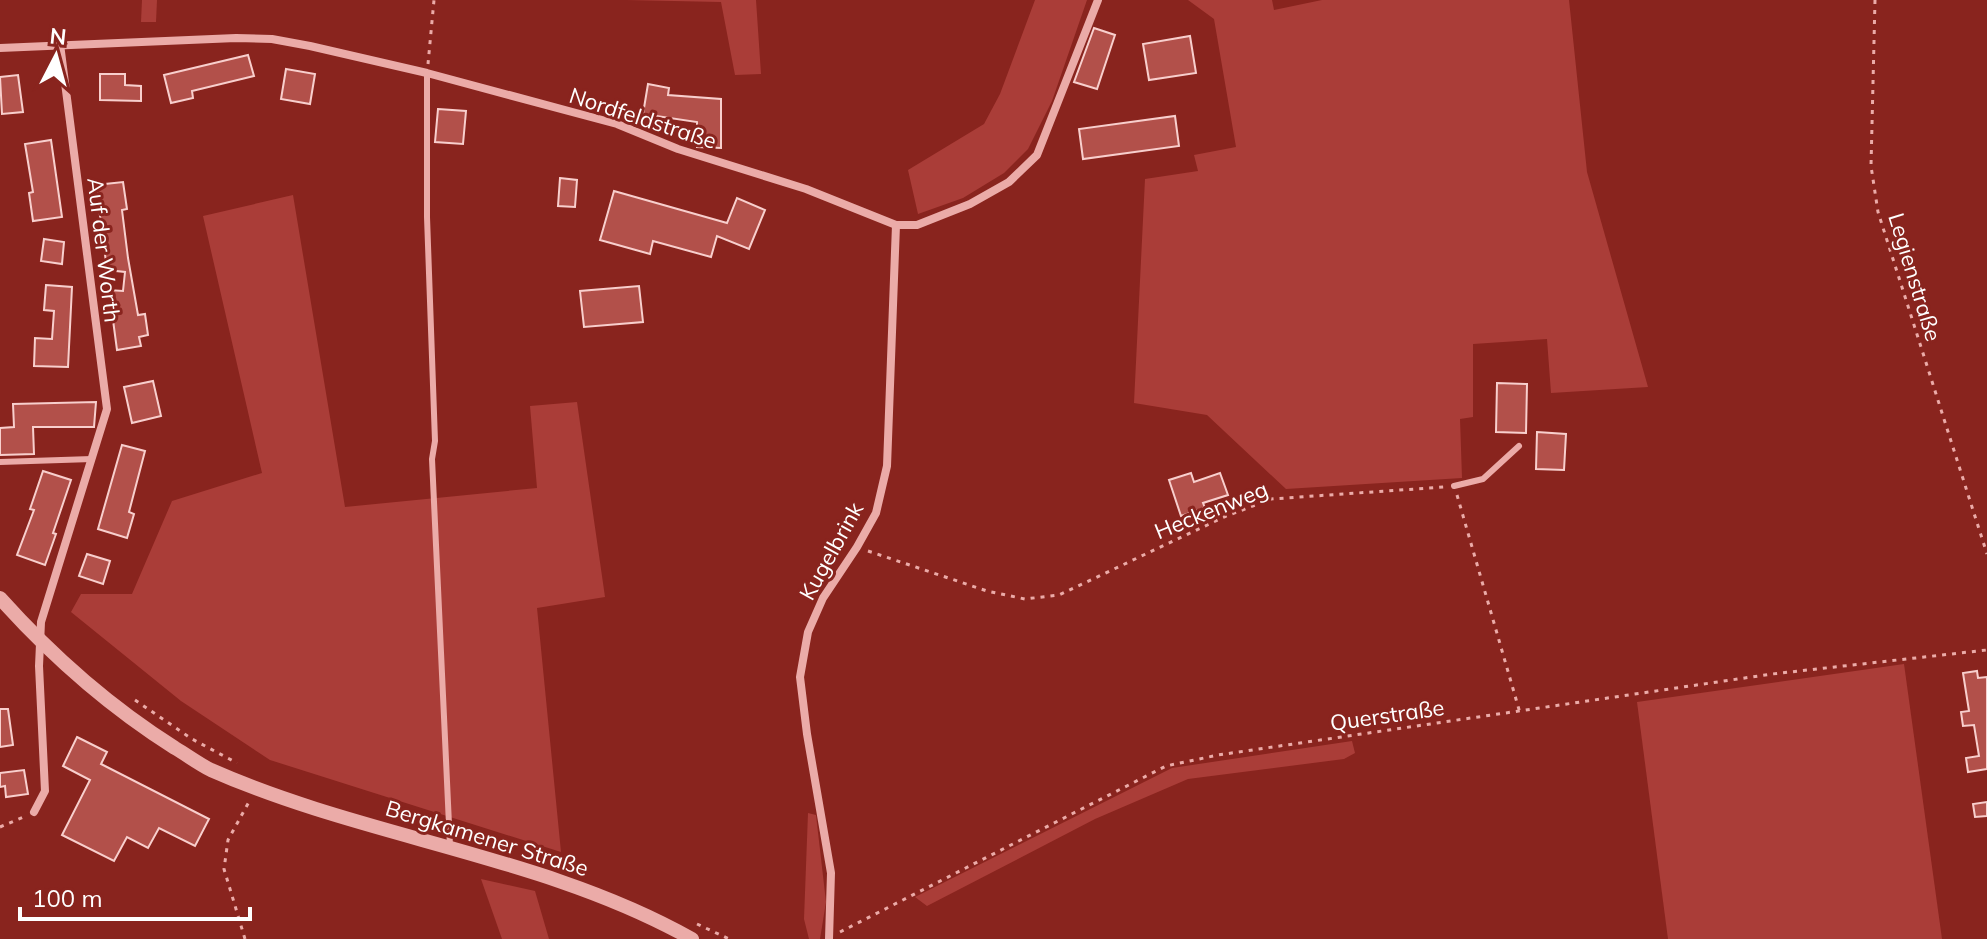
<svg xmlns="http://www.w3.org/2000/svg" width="1987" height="939" font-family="Mulish,sans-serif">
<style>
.green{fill:#aa3d38}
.building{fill:#b2504a;stroke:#f8cfcd;stroke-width:2}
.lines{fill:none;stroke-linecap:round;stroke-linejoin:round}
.path{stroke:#ebaba8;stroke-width:3;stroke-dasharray:4 6;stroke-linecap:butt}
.service{stroke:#ebaba8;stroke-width:6}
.minor{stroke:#ebaba8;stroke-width:8}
.tertiary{stroke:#ebaba8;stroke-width:14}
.labels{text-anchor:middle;stroke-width:6;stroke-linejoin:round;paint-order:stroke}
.street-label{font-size:22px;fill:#fff;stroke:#89241e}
</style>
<rect width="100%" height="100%" fill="#89241e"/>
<g class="green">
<path d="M142,0h15l-1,22h-15z"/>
<path d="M626,0h130l5,74 -26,1 -14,-73z"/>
<path d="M1035,0h52l-35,101 -24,48 -24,24 -41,25 -45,16 -10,-44 76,-46 16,-30z"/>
<path d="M1188,0h84l2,10 48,-10h247l18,172 61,215 -97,6 -4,-54 -74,5v73l-13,2 2,59 -176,11 -79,-74 -73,-12 11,-224 53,-8 -4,-16 42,-8 -22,-128z"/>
<path d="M293,195l52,312 192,-19 -7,-82 47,-4 28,195 -68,11 24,244 -291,-92 -89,-59 -110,-89 10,-18h51l40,-93 90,-28 -59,-257z"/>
<path d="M1904,664l38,275h-274l-31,-237z"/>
<path d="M1352,741l3,12 -11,6 -156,20 -93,40 -168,87 -12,-9 257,-129z"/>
<path d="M808,813l8,2 10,87 -6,37h-11l-5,-20z"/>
<path d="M481,879l54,12 14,48h-47z"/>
</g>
<g class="building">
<path d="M1094,28l21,7 -18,54 -23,-7z"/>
<path d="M1190,36l6,37 -47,7 -6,-36z"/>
<path d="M248,55l6,21 -62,15 1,7 -22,5 -7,-28z"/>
<path d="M286,69l29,5 -5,30 -29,-5z"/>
<path d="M100,74h25v11l16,1v15l-41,-1z"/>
<path d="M18,75l5,37 -21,2 -2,-37z"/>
<path d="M648,84l21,4 -1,7 53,4v49l-24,-1v-25l-54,-8z"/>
<path d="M438,109l28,2 -3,33 -28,-2z"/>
<path d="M1175,116l4,30 -96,13 -4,-30z"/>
<path d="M51,140l11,77 -29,4 -4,-28 4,-1 -8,-48z"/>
<path d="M560,178l17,2 -2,27 -17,-1z"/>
<path d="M123,182l4,27 -5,1 6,48 10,57 7,-1 3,21 -9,2 2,9 -24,4 -8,-60 14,1 2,-19 -18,-2 -11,-85z"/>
<path d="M614,191l113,32 10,-25 28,12 -16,39 -32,-13 -6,21 -58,-16 -3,13 -50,-14z"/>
<path d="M44,239l20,3 -2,22 -21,-3z"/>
<path d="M46,285l26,2 -4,80 -34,-1 1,-28 17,1 2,-28 -10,-1z"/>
<path d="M639,286l4,36 -59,5 -4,-36z"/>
<path d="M153,381l8,35 -29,7 -8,-36z"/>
<path d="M1497,383l30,1 -1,49 -30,-1z"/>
<path d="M96,402l-2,25h-61l1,27 -34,1v-27l14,-1 -1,-23z"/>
<path d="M1537,432l29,2 -2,36 -28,-1z"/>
<path d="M122,445l23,6 -16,61 5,2 -7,24 -29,-9z"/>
<path d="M43,471l28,9 -18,53 3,1 -11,31 -28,-10 17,-45 -4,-1z"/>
<path d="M1191,473l3,9 26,-9 8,22 -25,8 2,5 -24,8 -12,-36z"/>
<path d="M87,554l23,7 -7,23 -24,-8z"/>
<path d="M1977,671l1,7 9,-1v92l-19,3 -2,-14 13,-2 -5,-31 -11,1 -2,-14 8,-1 -6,-38z"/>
<path d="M0,709h8l5,36 -13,2z"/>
<path d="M77,737l30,15 -6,12 108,55 -14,27 -36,-18 -11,20 -21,-11 -13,24 -52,-26 28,-55 -27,-14z"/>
<path d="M24,770l4,24 -22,3 -1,-11 -5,1v-14z"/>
<path d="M1987,802v14l-12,1 -2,-13z"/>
</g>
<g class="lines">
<g class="path">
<path d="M1875,0l-4,166 7,46 109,342"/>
<path d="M428,64l6,-64"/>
<path d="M1457,495l63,218"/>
<path d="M868,551l119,40 38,8 34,-4 165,-78 47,-18 173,-12"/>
<path d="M135,700l57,39 45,24"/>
<path d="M0,827l26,-11"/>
<path d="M697,924l32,15"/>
<path d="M840,932l326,-166 52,-11 554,-81 215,-24"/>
<path d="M245,939l-21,-70 4,-29 22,-40"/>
</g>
<g class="service">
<path d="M427,73v144l8,224 -3,18 18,387"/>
<path d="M0,462l92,-3"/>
<path d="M1454,486l29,-7 36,-33"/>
</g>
<g class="minor">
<path d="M0,48l236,-10 36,1 38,7 117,27 190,51 61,25 128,40 90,36h21l53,-21 39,-22 28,-27 61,-155"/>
<path d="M34,812l11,-21 -6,-125 2,-44 66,-213 -47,-365"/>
<path d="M829,939l2,-66 -24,-139 -7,-57 8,-45 15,-34 34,-51 19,-34 11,-47 9,-241"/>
</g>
<path class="tertiary" d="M0,598c51,57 110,109 175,150 12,7 24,16 36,22 156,69 332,85 481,169"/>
</g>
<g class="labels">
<g class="street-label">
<text transform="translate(643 118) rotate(18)" y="8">Nordfeldstraße</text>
<text transform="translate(104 250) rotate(83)" y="8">Auf der Worth</text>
<text transform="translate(1915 277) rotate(73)" y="8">Legienstraße</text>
<text transform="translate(1211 510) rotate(-22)" y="8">Heckenweg</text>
<text transform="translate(831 551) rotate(-61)" y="8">Kugelbrink</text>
<text transform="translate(1387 715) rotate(-8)" y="8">Querstraße</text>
<text transform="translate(487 838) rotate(17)" y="8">Bergkamener Straße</text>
</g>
</g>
<g transform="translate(56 56) rotate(6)" stroke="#89241e" stroke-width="6" paint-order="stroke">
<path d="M0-6L14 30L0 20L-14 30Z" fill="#ffffff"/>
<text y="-12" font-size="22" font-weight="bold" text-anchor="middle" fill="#ffffff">N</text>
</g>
<path d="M20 907v12h230v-12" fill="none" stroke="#ffffff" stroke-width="4"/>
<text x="32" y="907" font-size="24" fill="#ffffff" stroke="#89241e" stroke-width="6" paint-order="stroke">100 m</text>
</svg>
